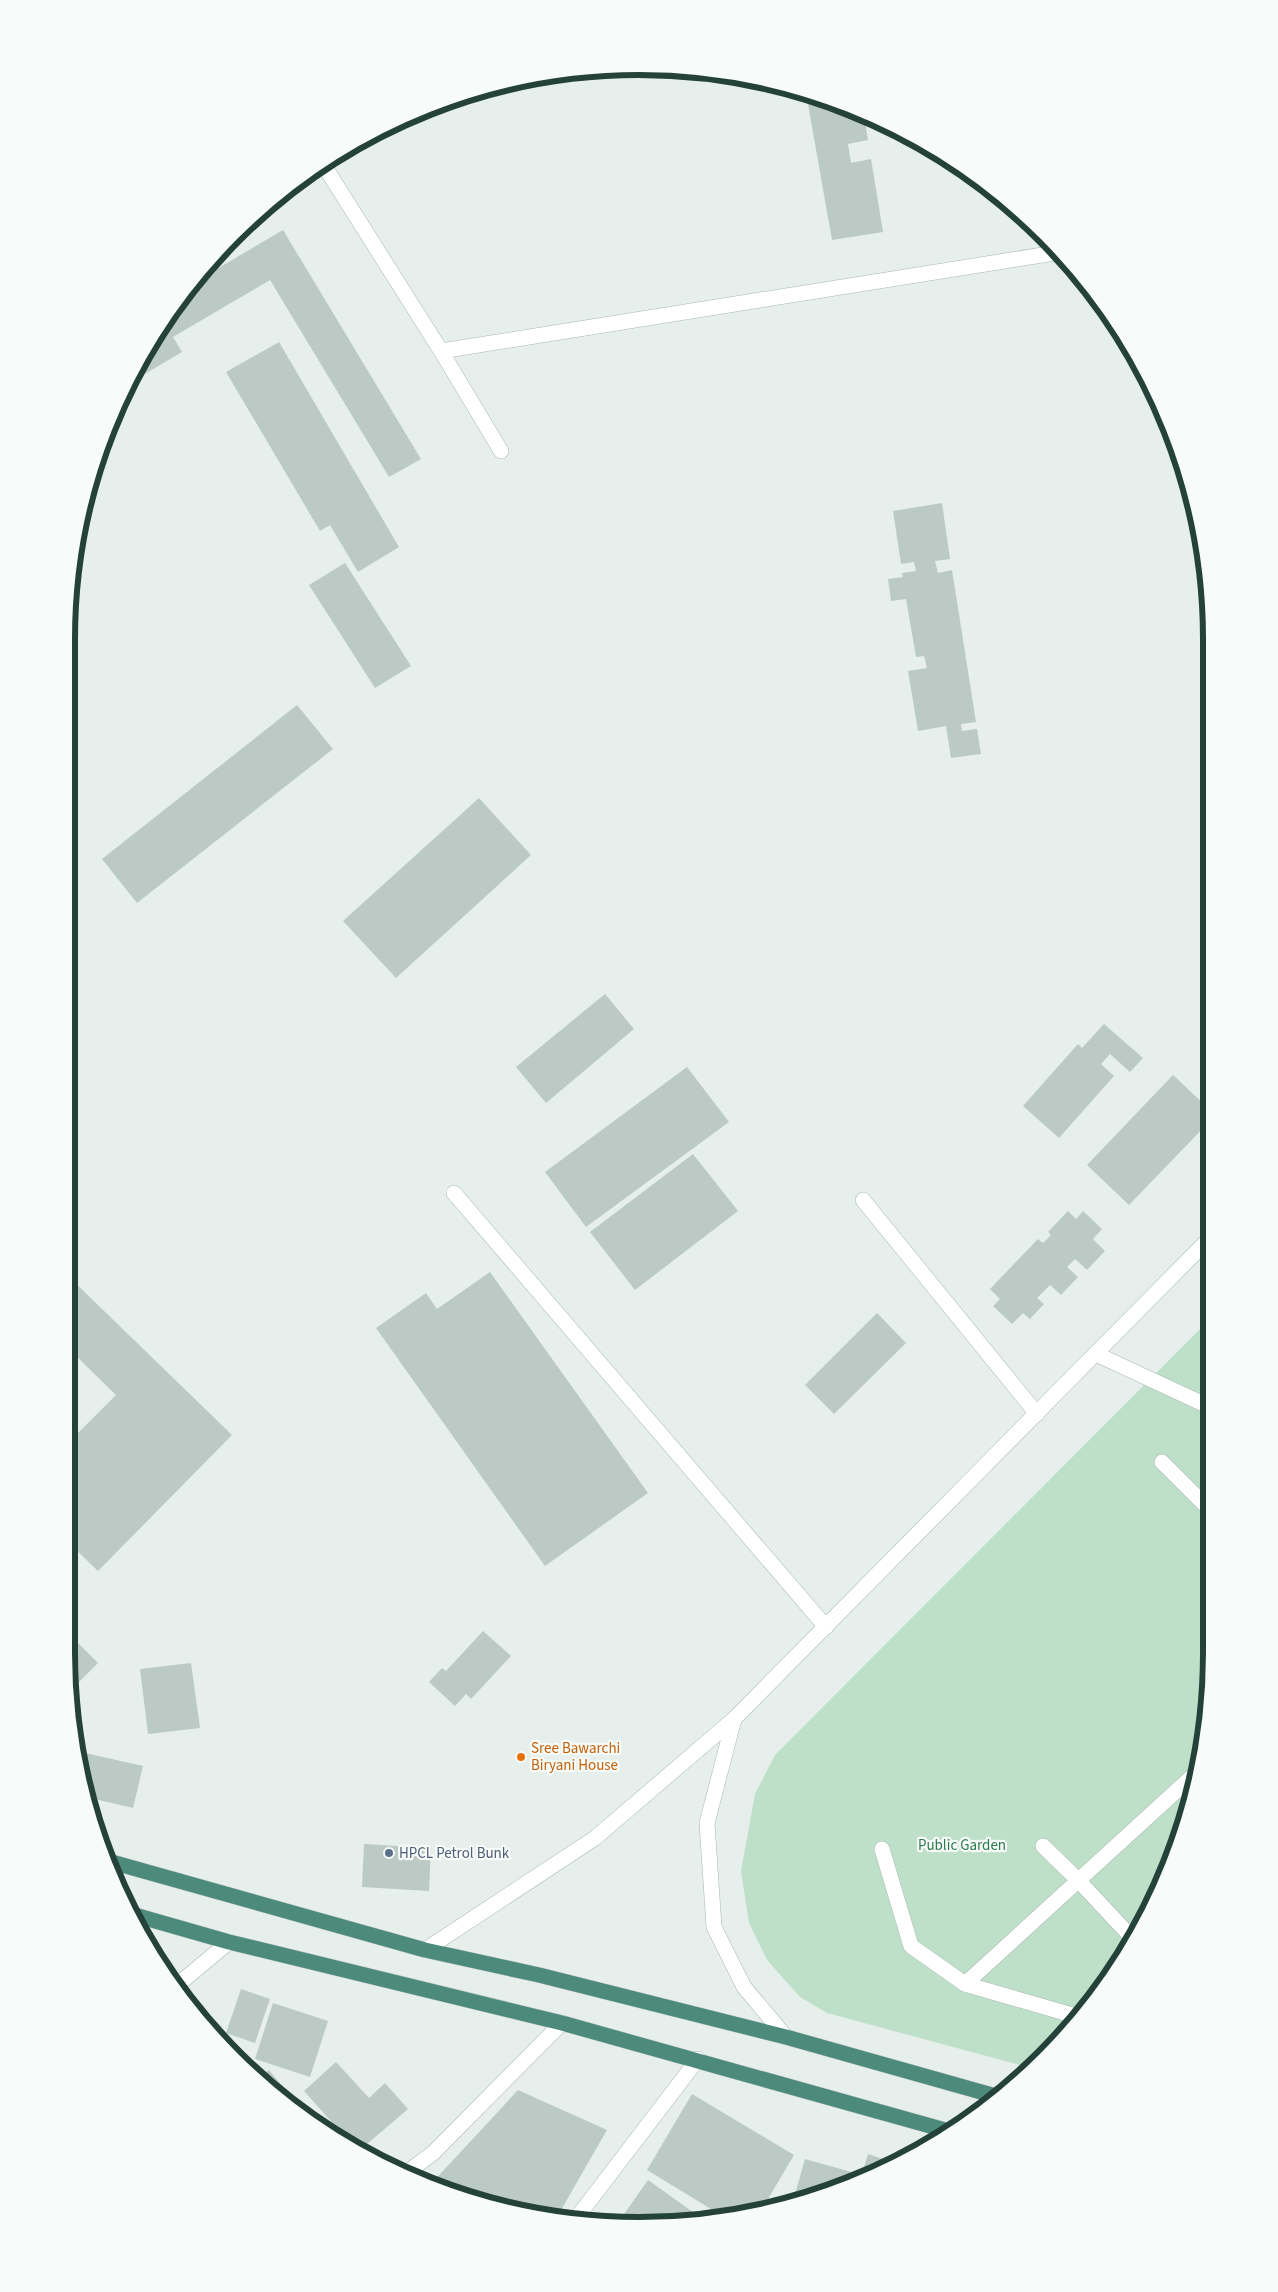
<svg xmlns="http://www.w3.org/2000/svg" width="1278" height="2292" font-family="'Source Sans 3',sans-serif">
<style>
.green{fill:#bfe0c8}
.building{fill:#bbcac4}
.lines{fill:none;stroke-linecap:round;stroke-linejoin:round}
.minor-casing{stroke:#a8b8b2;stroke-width:16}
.tertiary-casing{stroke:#a8b8b2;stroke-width:16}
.trunk-casing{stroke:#c2cac8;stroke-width:16}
.minor{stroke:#fff;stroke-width:15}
.tertiary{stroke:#fff;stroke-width:15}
.trunk{stroke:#4c8a7c;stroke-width:15}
.food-dot{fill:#e8710a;stroke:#f7fbf9;stroke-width:2}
.service-dot{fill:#5c6f8a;stroke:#f7fbf9;stroke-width:2}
.labels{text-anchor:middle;stroke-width:4.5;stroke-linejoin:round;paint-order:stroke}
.food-label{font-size:15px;fill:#c56008;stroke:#f7fbf9;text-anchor:start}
.park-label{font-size:15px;fill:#2d7a4b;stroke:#f7fbf9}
.service-label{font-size:15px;fill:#4e5e75;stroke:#f7fbf9;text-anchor:start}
.rim{fill:none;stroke:#24423a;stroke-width:6}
</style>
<rect width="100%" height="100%" fill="#e6efeb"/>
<path class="green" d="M1209,1320l2,370 -19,112 -57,137 -42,63 -62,66 -204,-55 -27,-16 -33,-37 -18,-37 -8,-52 14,-77 20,-39z"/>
<g class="building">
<path d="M806,93l17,4 41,18 4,25 -20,4 3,19 20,-4 12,73 -51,8z"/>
<path d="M283,230l138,229 -32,18 -119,-197 -97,57 9,15 -51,30 12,-29 50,-70z"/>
<path d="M279,342l120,205 -41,25 -28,-47 -10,6 -94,-159z"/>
<path d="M942,503l8,56 -15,2 3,12 14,-3 24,152 -15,2 1,7 15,-2 4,25 -30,4 -5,-32 -28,5 -10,-60 19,-3 -3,-12 -8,1 -10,-58 -15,2 -3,-22 15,-2 -1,-4 14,-2 -2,-9 -13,2 -8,-53z"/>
<path d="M345,563l66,103 -36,22 -66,-103z"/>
<path d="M297,705l36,44 -196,154 -35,-44z"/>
<path d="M479,798l52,57 -135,123 -53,-57z"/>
<path d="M605,994l29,35 -88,74 -30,-36z"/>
<path d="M1104,1024l39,34 -13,14 -20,-18 -9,10 13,12 -55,62 -36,-32 55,-62 4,4z"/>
<path d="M687,1067l42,55 -143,105 -41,-55z"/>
<path d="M1173,1075l36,34v13l-80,83 -42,-40z"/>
<path d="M693,1154l45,57 -103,79 -45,-58z"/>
<path d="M1068,1211l8,8 7,-8 19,18 -9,10 12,12 -18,19 -12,-11 -8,8 11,10 -17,18 -11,-10 -13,13 7,6 -14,15 -7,-6 -11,11 -19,-18 7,-7 -10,-10 48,-50 5,4 8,-8 -3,-3z"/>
<path d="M490,1272l158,221 -103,73 -169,-238 50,-35 11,16z"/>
<path d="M67,1275l165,160 -134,136 -32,-31v-95l50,-50 -49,-48z"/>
<path d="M877,1313l29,30 -72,71 -29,-29z"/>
<path d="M66,1631l32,32 -28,28 -4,-38z"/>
<path d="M483,1631l28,25 -40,43 -5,-5 -11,12 -26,-24 13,-14 4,3z"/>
<path d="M191,1663l9,65 -52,6 -8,-65z"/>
<path d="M76,1751l67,15 -10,42 -47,-11z"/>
<path d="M364,1844l67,4 -2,43 -67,-4z"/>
<path d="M241,1989l29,10 -15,44 -29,-10z"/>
<path d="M189,1997l66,73 -3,3 -67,-71z"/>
<path d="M273,2003l55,18 -18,56 -55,-18z"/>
<path d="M336,2062l33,36 16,-15 23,26 -48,41 -5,-2 -51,-57z"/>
<path d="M269,2070l24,29 -6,4 -30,-24z"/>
<path d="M518,2090l89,40 -50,87 -66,-11 -61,-21z"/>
<path d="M692,2094l102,61 -33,56 -37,6 -77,-47z"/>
<path d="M868,2154l27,9 -35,18z"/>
<path d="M805,2159l50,14 -3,11 -60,21z"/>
<path d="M648,2180l56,40 -27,5h-45l-10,-8z"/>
<path d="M610,2215l12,10h-19z"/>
</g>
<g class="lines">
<defs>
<g id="minor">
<path d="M323,164l118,187 60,100"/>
<path d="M441,351l614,-98"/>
<path d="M454,1193l372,434"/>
<path d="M863,1200l174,214"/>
<path d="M1096,1354l114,53"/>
<path d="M1162,1462l48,48"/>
<path d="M1043,1846l35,34 56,60"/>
<path d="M882,1849l29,97 54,38 114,33"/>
<path d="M965,1984l232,-212"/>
<path d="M175,1987l54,-45"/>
<path d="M405,2174l28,-21 129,-130"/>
<path d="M575,2220l123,-161"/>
</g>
<g id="tertiary">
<path d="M734,1719l-27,104 7,104 30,60 42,50"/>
<path d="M425,1950l170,-112 139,-119 475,-480"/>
</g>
<g id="trunk">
<path d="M108,1861l317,89 114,25 247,62 213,60"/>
<path d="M131,1914l98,28 333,81 390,109"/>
</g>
</defs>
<use href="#minor" class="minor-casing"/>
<use href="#tertiary" class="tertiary-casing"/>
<use href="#trunk" class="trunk-casing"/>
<use href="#minor" class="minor"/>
<use href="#tertiary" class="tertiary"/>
<use href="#trunk" class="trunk"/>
</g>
<circle class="food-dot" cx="521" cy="1757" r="5"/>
<circle class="service-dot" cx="389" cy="1853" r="5"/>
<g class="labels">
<g class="food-label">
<text x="531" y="1753">Sree Bawarchi<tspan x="531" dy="17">Biryani House</tspan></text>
</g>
<g class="park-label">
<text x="962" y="1850">Public Garden</text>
</g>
<g class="service-label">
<text x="399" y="1858">HPCL Petrol Bunk</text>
</g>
</g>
<path d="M0 0H1278V2292H0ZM639 75H639A564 564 0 0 1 1203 639V1653A564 564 0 0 1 639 2217H639A564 564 0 0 1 75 1653V639A564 564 0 0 1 639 75Z" fill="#f7fbf9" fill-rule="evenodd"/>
<path class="rim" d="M639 75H639A564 564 0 0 1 1203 639V1653A564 564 0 0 1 639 2217H639A564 564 0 0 1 75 1653V639A564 564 0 0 1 639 75Z"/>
</svg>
